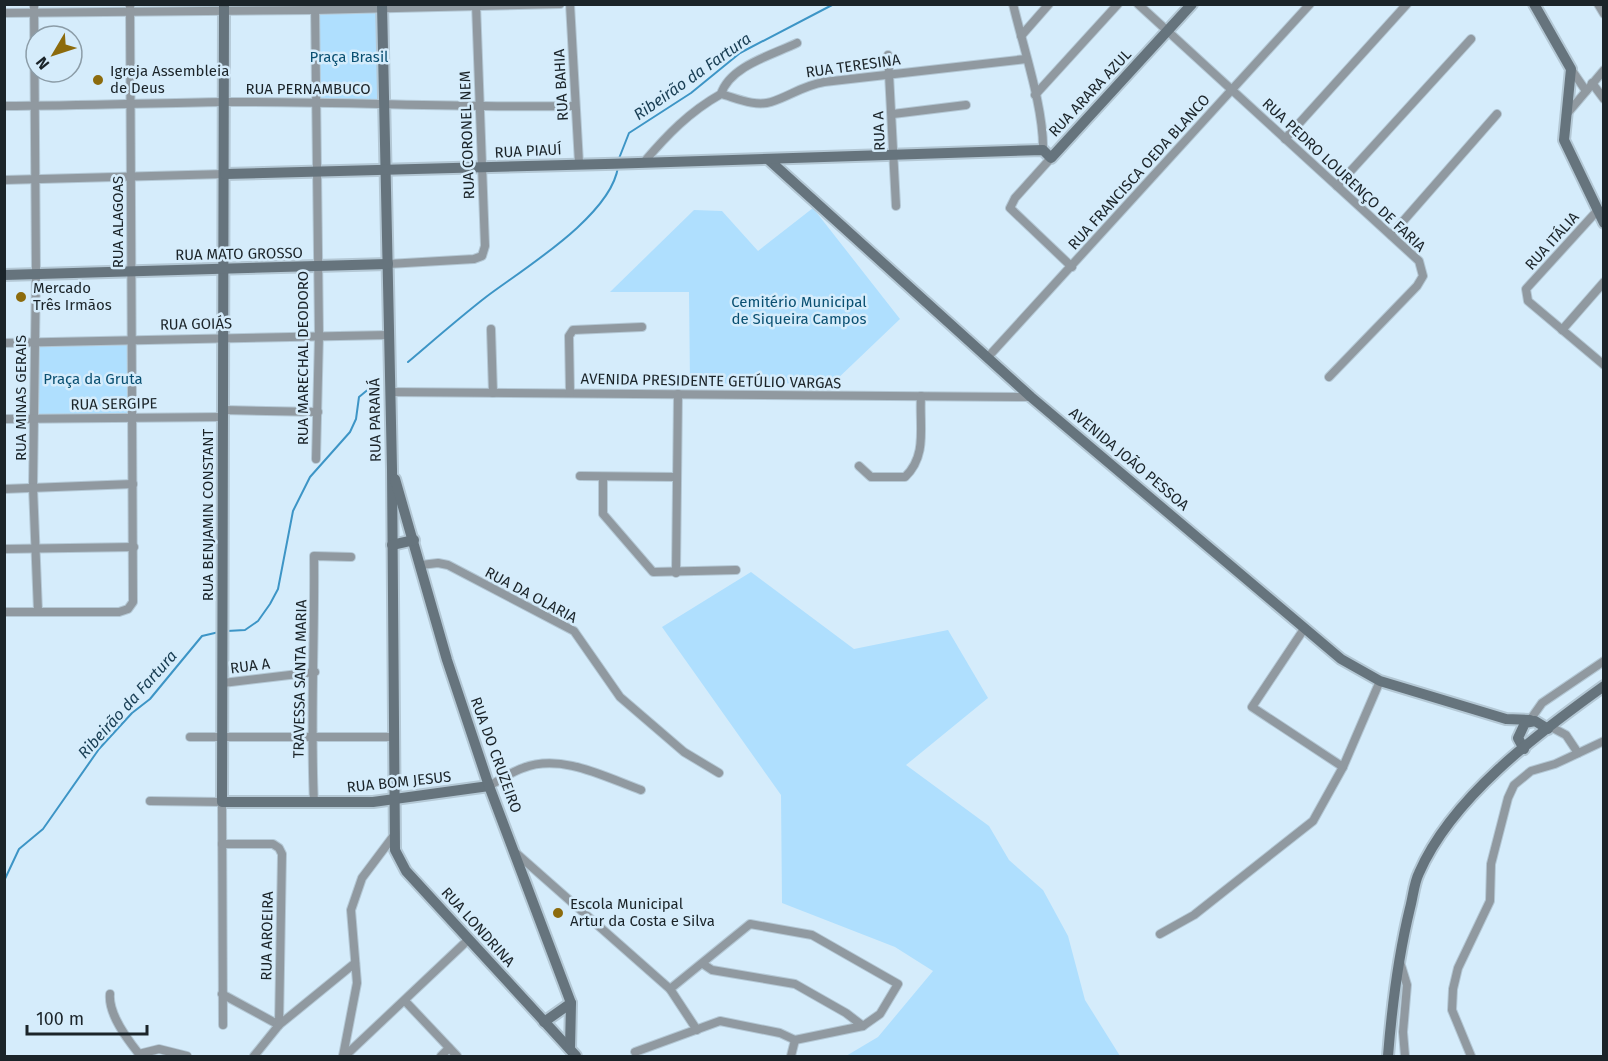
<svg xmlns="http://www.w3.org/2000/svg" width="1608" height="1061" font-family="'Fira Sans',sans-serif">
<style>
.green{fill:#afdffe}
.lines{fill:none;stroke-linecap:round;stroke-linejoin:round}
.stream{stroke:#3d95c6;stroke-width:2}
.street-casing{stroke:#b4c8d5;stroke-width:10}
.secondary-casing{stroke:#b4c8d5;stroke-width:14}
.street{stroke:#9099a0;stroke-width:8}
.secondary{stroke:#66747d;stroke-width:10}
.poi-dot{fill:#8c6b0d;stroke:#d5ecfb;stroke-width:2}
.labels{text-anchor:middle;stroke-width:5;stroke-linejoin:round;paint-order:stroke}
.park-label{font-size:15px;fill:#0a5072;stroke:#d5ecfb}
.street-label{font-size:15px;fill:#1b2429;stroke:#d5ecfb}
.poi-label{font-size:15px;fill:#1b2429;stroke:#d5ecfb;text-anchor:start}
.water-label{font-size:16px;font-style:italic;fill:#193e54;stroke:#d5ecfb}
</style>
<rect width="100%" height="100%" fill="#d5ecfb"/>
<g class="green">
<path d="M379,10l3,91 -65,1v-90z"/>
<path d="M813,208l87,111 -67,64 -143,1 -1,-92h-79l84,-82 28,1 36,40z"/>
<path d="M128,341l2,74h-92l-1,-70z"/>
<path d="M751,572l103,77 94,-19 40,68 -82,67 83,61 20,34 34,30 25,46 17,64 35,56h5h-279l32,-19 55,-66 -38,-24 -113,-44 -1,-108 -119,-168z"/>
</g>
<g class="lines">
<g class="stream">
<path d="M618,161l11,-28 62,-40 49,-40 94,-49"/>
<path d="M408,362c26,-22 51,-44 78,-65 37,-28 125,-81 132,-130"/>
<path d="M227,631l18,-1 13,-9 12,-17 8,-15 15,-78 17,-34 40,-45 6,-13 3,-22 17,-14"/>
<path d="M4,881l15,-32 24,-20 56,-80 33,-36 18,-14 52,-63 17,-4"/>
</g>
<defs>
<g id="street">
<path d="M34,4l2,269 -3,214 5,124"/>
<path d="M315,4l4,331 -3,124"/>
<path d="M570,4l9,159"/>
<path d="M1013,4c10,43 31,104 30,146"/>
<path d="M1138,4l281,257 4,15 -6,10 -88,91"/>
<path d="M1598,4l6,10"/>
<path d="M4,13l310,-3 246,-6"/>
<path d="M1021,36l28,-32"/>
<path d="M888,55l8,151"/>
<path d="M1571,69l15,22"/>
<path d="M1592,83l12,16"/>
<path d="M721,94c9,-28 51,-39 76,-51"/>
<path d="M1035,95l83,-91"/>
<path d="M4,106c74,0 147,-3 220,-4 117,-1 234,6 351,4"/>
<path d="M893,114l73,-9"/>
<path d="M1566,115l38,-45"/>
<path d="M1285,139l122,-135"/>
<path d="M1051,158l-36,40 -5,10 62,59"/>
<path d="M644,162c23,-27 45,-50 77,-68 15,4 34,13 50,8 19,-6 31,-16 53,-20l202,-23"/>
<path d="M4,180l221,-6"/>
<path d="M1337,186l134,-147"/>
<path d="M1597,211l-71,78 2,12 76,64"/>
<path d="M1391,235l106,-121"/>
<path d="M388,264l86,-5 8,-3 3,-10 -9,-242"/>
<path d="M491,329l2,64"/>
<path d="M1562,330l42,-48"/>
<path d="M4,343l384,-8"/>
<path d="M988,357l322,-353"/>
<path d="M390,392l641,5"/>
<path d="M570,393l-1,-57 4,-6 69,-3"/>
<path d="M223,410l95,2"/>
<path d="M4,419l219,-2"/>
<path d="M859,466l12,11h34c23,-22 14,-51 16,-81"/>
<path d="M580,476l97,1"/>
<path d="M603,477v37l50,58 83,-2"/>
<path d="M4,489l129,-5"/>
<path d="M4,549l130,-2"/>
<path d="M421,565l17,-2 10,2 126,66 46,66 64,55 35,21"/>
<path d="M676,573l2,-179"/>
<path d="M4,612h115l9,-3 5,-7 -3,-598"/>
<path d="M1304,629l-52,78 91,60"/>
<path d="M223,683l92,-11"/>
<path d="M1530,720l12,-17 62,-42"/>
<path d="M1551,727l15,8 12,18"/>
<path d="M190,737h204"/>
<path d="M489,786c11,-6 22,-14 34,-18 38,-15 82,9 118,22"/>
<path d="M150,801l72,1 1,223"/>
<path d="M314,803c-4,-82 1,-165 0,-247l37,1"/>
<path d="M516,853l154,136 27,41"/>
<path d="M1160,934l34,-19 119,-94 30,-54 37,-86"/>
<path d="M1400,962l7,23 -4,47 2,24"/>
<path d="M703,964l9,6 83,14 51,29 17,13"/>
<path d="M110,994c-2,20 17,45 29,60l20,-5 28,7"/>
<path d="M222,994l57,31 3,-171 -3,-6 -6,-4h-51"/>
<path d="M405,1001l52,55"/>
<path d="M635,1052l85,-31 60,12 15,7 68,-14 17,-12 18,-30 -86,-49 -62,-11 -80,65"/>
<path d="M254,1056l25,-31 76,-62"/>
<path d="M343,1056l14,-73 -6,-73 11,-32 33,-44"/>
<path d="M345,1056l124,-117"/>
<path d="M441,1056l8,-8"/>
<path d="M791,1056l4,-16"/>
<path d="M1471,1056l-19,-46 1,-21 5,-21 32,-67 1,-37 17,-66 6,-13 17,-14 24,-7 49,-23"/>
</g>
<g id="secondary">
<path d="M224,4l-2,798h151l116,-16"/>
<path d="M382,4l10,465 3,381 11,21 170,185"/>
<path d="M1534,4l37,65 -7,71 40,83"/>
<path d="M769,160l262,237 310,262 39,22 126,38 24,1"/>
<path d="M225,174c273,-6 545,-15 818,-24l8,8 141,-154"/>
<path d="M4,275l384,-11"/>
<path d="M395,479l52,181 42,126 82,217 -1,46"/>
<path d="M392,545l22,-5"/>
<path d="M1524,749l-6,-11 7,-15 10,-2 13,8"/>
<path d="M544,1022l27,-19"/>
<path d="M1388,1056c4,-50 10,-99 22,-148 3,-11 4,-25 9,-35 33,-76 118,-139 185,-187"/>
</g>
</defs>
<use href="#street" class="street-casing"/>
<use href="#secondary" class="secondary-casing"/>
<use href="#street" class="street"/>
<use href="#secondary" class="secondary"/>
</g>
<g class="poi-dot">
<circle cx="98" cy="80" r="6"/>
<circle cx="21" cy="297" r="6"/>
<circle cx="558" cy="913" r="6"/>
</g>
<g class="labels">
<g class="park-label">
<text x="349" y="62">Praça Brasil</text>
<text x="799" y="307">Cemitério Municipal<tspan x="799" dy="17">de Siqueira Campos</tspan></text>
<text x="93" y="384">Praça da Gruta</text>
</g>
<g class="street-label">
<text transform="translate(853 66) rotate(-8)" y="5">RUA TERESINA</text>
<text transform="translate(561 85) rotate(-93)" y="5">RUA BAHIA</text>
<text x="308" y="94">RUA PERNAMBUCO</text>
<text transform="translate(1090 93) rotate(-47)" y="5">RUA ARARA AZUL</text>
<text transform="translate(879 131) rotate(-92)" y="5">RUA A</text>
<text transform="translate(467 135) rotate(-92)" y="5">RUA CORONEL NEM</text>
<text transform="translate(528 151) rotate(-3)" y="5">RUA PIAUÍ</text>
<text transform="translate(1139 172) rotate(-48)" y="5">RUA FRANCISCA OEDA BLANCO</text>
<text transform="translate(1344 175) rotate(43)" y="5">RUA PEDRO LOURENÇO DE FARIA</text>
<text transform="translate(118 222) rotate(-90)" y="5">RUA ALAGOAS</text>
<text transform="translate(1552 241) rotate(-48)" y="5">RUA ITÁLIA</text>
<text transform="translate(239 254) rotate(-1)" y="5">RUA MATO GROSSO</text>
<text transform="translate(196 324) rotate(-1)" y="5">RUA GOIÁS</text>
<text transform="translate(303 358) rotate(-90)" y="5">RUA MARECHAL DEODORO</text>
<text transform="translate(711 381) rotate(1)" y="5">AVENIDA PRESIDENTE GETÚLIO VARGAS</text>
<text transform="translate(21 398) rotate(-90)" y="5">RUA MINAS GERAIS</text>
<text transform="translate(114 404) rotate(-1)" y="5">RUA SERGIPE</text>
<text transform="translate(375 420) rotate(-91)" y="5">RUA PARANÁ</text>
<text transform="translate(1129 459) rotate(40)" y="5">AVENIDA JOÃO PESSOA</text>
<text transform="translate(208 515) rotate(-90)" y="5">RUA BENJAMIN CONSTANT</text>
<text transform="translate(531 595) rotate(28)" y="5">RUA DA OLARIA</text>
<text transform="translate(250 666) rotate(-7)" y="5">RUA A</text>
<text transform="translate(300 679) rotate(-89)" y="5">TRAVESSA SANTA MARIA</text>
<text transform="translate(496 755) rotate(70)" y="5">RUA DO CRUZEIRO</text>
<text transform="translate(399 782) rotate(-6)" y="5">RUA BOM JESUS</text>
<text transform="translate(478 927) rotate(48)" y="5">RUA LONDRINA</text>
<text transform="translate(267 936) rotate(-89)" y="5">RUA AROEIRA</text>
</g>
<g class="poi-label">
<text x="110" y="76">Igreja Assembleia<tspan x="110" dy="17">de Deus</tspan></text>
<text x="33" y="293">Mercado<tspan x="33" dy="17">Três Irmãos</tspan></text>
<text x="570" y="909">Escola Municipal<tspan x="570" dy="17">Artur da Costa e Silva</tspan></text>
</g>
<g class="water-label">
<text transform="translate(692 76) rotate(-35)" y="6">Ribeirão da Fartura</text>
<text transform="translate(127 704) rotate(-48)" y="6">Ribeirão da Fartura</text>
</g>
</g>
<rect width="1608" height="1061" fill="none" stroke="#1b2429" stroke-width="12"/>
<g transform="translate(54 54) rotate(231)"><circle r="28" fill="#d5ecfb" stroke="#8b9ca7" stroke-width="1.5"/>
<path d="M0-4.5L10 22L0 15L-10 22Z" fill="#8c6b0d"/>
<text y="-9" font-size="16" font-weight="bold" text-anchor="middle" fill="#1b2429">N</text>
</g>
<path d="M27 1025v9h120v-9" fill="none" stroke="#1b2429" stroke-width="3"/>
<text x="36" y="1025" font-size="18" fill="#1b2429" stroke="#d5ecfb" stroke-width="4.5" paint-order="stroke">100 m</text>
</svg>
